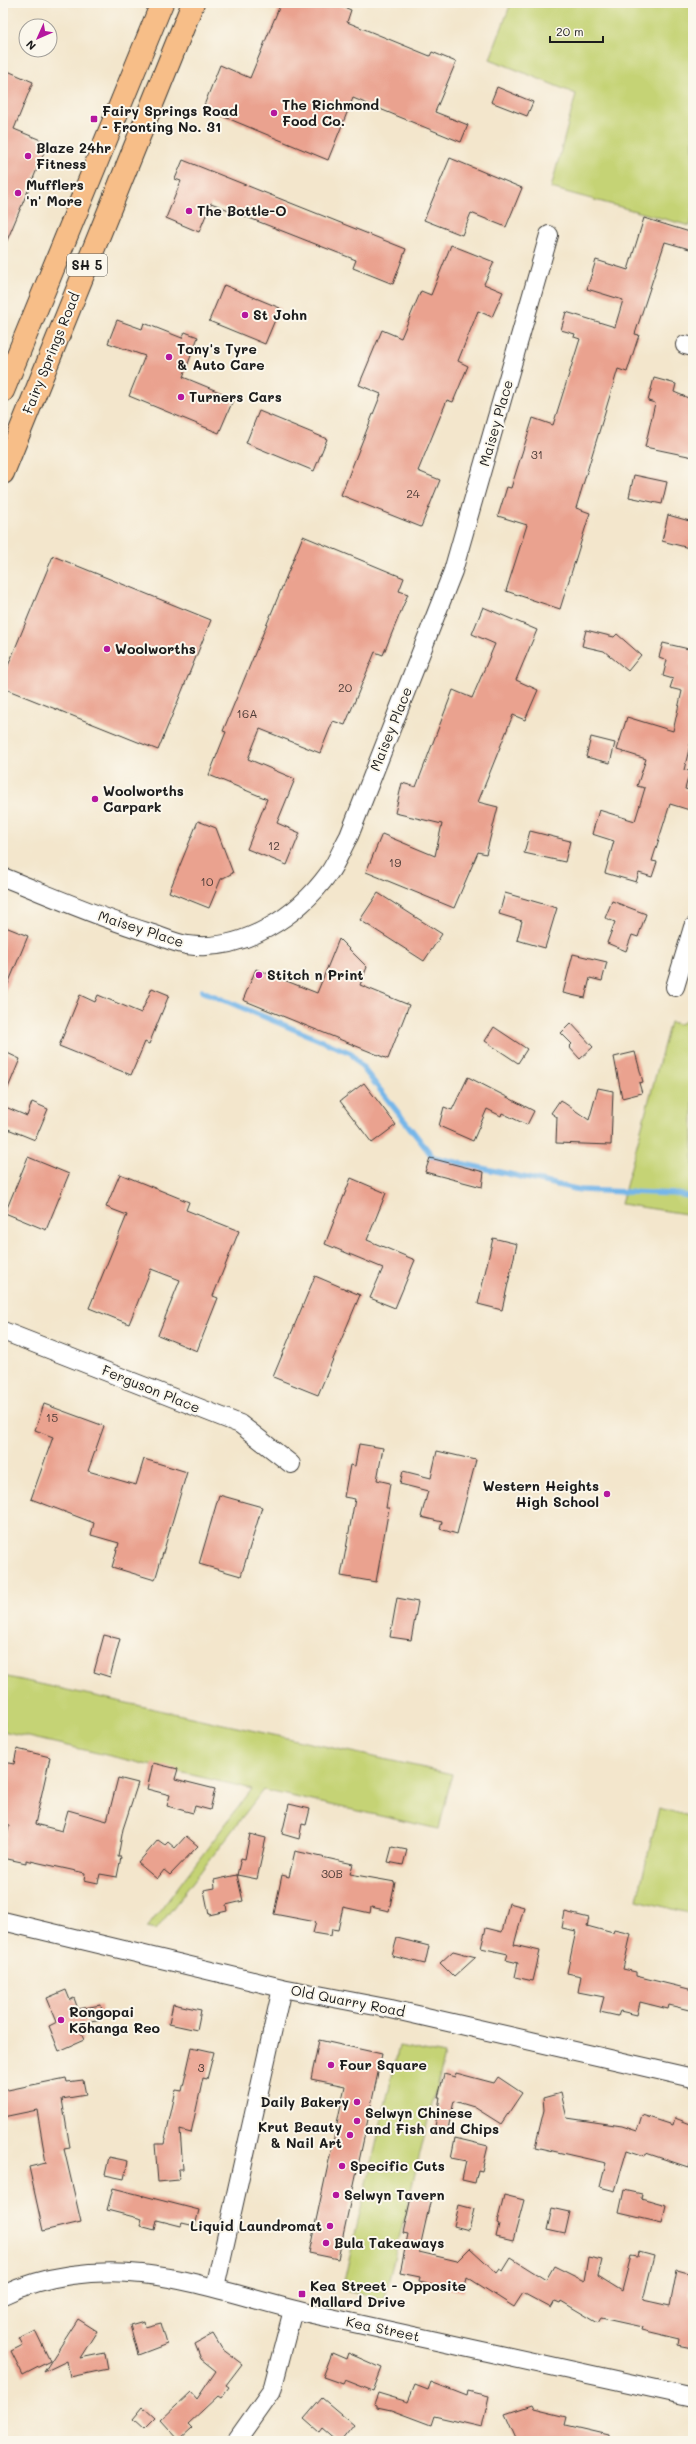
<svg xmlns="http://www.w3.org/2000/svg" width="696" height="2444" font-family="Mali,sans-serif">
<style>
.green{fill:#c5d375;stroke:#707848}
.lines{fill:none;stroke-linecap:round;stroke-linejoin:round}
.stream{stroke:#74b6e9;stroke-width:5.5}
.building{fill:#eaa28f}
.minor-casing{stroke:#3c3a36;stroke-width:20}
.trunk-casing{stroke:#3c3a36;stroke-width:24}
.minor{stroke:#fff;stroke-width:18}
.trunk{stroke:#f7be88;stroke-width:22}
.poi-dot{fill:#b5179e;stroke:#fbf7ec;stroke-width:1.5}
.labels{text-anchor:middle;stroke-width:4;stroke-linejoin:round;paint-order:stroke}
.number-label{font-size:12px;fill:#503e39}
.shield{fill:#fbf7ec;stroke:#5f5e5a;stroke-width:1}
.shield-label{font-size:13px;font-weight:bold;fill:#1c1c1c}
.poi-label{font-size:14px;font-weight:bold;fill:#1c1c1c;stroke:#fbf7ec;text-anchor:start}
.street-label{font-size:14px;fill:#1c1c1c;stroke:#fbf7ec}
</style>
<rect width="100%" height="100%" fill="#fbf7ec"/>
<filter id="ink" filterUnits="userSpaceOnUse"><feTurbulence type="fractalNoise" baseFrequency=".025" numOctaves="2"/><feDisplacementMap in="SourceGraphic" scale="8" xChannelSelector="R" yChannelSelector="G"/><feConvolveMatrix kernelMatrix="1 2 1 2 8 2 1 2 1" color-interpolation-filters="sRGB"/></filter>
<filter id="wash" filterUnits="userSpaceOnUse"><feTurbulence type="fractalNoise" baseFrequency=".012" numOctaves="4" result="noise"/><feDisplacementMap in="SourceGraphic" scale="16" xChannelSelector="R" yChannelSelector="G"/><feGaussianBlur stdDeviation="0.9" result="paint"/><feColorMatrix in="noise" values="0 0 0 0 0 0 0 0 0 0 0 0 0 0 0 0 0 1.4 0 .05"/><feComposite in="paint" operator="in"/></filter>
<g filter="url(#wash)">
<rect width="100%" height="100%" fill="#f3e6cc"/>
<g class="green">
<path d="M511,3h182v213l-3,10 -139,-38 25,-94 -86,-35z"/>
<path d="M693,1015v200l-72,-11 49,-182 10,2z"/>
<path d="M3,1676l449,98 -13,55 -176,-39 -107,140 -9,-2 105,-139 -249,-58z"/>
<path d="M659,1808l34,9v97l-56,-14z"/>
<path d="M399,2046l45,9 -60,245 -42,-10z"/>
</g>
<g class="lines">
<path class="stream" d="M202,991l149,62 82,104 147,33 97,4 16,3"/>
</g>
<g id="blocks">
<g class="building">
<path d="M281,3h53l17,7 -4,12 83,34 2,-4 24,10 -21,50 33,13 -7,17 -108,-44 -25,62 -125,-52 17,-43 30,13z"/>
<path d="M3,69l30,13 -19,47 34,14 -45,107z"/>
<path d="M497,87l36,15 -6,14 -36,-14z"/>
<path d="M450,158l72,30 -16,39 -35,-14 -9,22 -38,-15z"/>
<path d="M183,160l223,89 -13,35 -40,-16 3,-8 -145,-57 -12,29 -33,-14 15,-37 -6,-2z"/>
<path d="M644,218l49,15v17l-28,-8 -30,92 4,1 -12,37 -9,-3 -42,139 14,5 -30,96 -54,-18 21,-66 -29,-9 9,-29 4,1 22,-70 20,7 27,-86 -6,-2 1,-3 -14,-4 5,-18 49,15 8,-27 -36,-11 9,-29 32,10z"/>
<path d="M451,245l43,17 -10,22 19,8 -11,25 -14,-6 -20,50 10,5 -15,36 -6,-2 -29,71 22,9 -19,47 -80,-32 40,-101 -22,-9 23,-55 19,8 20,-47 10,4z"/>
<path d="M224,285l56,23 -15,36 -56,-23z"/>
<path d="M117,320l25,9 2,-6 38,15 3,-6 13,5 -15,40 51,21 -15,35 -90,-37 16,-40 -37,-13z"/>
<path d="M654,378l22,6 -2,8 19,8v57l-48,-10 10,-44 -7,-2z"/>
<path d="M259,411l68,28 -13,32 -68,-28z"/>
<path d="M634,475l33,7 -5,22 -33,-7z"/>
<path d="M668,515l25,7v27l-31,-8z"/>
<path d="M303,536l101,42 -5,13 9,3 -25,61 -8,-3 -30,73 -12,-4 -13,32 -60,-24 -12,30 47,20 -18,44 23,10 -13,32 -40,-16 20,-50 -58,-24 17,-43 -3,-1z"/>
<path d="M53,556l158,64 -53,130 -155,-62v-10z"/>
<path d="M483,607l54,23 -21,50 22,10 -13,30 -12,-5 -35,87 20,5 -12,47 -8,-2 -24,56 -88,-36 16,-38 53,22 7,-32 -47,-11 7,-30 14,4 37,-97 19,8 23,-54 -23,-10z"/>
<path d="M586,630l28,7 3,-3 24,21 -13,16 -24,-20 -22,-5z"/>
<path d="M663,643l30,7 -3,15 3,1v67l-9,37 6,1 -5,18 8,2v20l-23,-7 -18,57 5,1 -5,15 -13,-4 -3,9 -31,-9 9,-32 -22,-7 7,-24 36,11 10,-33 -8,-2 9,-27 -29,-9 10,-33 46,14 9,-40 -12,-3 3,-9 -10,-3 4,-16 -8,-3z"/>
<path d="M591,737l24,6 -5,20 -24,-6z"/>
<path d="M198,821l18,7 17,45 -12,6 -12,29 -40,-16z"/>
<path d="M530,831l40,10 -5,21 -41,-9z"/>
<path d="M378,893l64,41 -18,27 -64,-41z"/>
<path d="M505,893l52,15 -12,40 -28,-8 5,-19 -23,-7z"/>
<path d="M612,901l34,13 -8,23 -6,-2 -6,16 -19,-8 8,-21 -10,-4z"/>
<path d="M3,926l25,10 -25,60z"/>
<path d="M339,939l28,28 -7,18 49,20 -21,54 -145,-59 13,-31 61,24z"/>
<path d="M573,954l34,8 -5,19 -12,-3 -5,20 -22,-5z"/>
<path d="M152,988l17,7 -20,49 -4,-2 -14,33 -72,-29 21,-51 15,7 3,-7 43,18z"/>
<path d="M571,1023l22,24 -13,12 -11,-12 3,-3 -11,-11z"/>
<path d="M494,1027l33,22 -9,14 -33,-22z"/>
<path d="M3,1051l17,8 -17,41z"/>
<path d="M635,1052l8,30 -4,1 3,10 -20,5 -8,-41z"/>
<path d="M468,1077l66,34 -7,14 -25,-12 -1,3 -14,-7 -14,32 -34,-15 5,-19 8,3z"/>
<path d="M364,1083l32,42 -24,18 -32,-42z"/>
<path d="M598,1088l15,3 -2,54 -55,-2 1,-26 -6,-4 9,-13 29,20z"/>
<path d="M32,1102l16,7 -13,31 -32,-13v-21l24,10z"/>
<path d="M28,1157l41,17 -23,56 -41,-17z"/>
<path d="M430,1158l54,14 -2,15 -57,-15z"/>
<path d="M120,1174l69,28 -3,8 53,21 -26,65 5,2 -21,53 -39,-16 22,-55 -29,-11 -22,55 -40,-16 38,-93 -21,-8z"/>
<path d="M351,1178l35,15 -19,47 48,20 -20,48 -25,-10 13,-30 -58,-24z"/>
<path d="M493,1238l24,6 -15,66 -24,-6z"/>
<path d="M315,1276l45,19 -42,100 -45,-18z"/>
<path d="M44,1404l60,22 -16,45 48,14 8,-26 43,13 -32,108 -43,-13 7,-24 -28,-8 3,-12 -63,-24 22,-62 -18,-7z"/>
<path d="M359,1444l24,4 -6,32 13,3 -4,25h3l-13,74 -35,-6 14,-77 -11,-2 6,-32 5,1z"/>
<path d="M437,1451l39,9 -19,74 -17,-5 2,-7 -21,-5 7,-26 -28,-7 3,-13 28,7z"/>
<path d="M219,1495l43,12 -21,69 -42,-12z"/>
<path d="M397,1598l21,4 -7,38 -21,-3z"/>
<path d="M104,1635l16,4 -10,38 -16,-5z"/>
<path d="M17,1749l33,8 -15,67 27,7 6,-21 39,11 11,-43 20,5 -15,46 -5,28h3l-4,20 -17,-3 -2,9 -14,-3 1,-7 -59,-13v3l-23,-5 6,-33 -6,-1v-62l11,2z"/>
<path d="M153,1763l25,6 -3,10 40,10 -5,21 -15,-4 -2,7 -26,-7 3,-11 -23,-6z"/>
<path d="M289,1804l21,5 -4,16 -4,-1 -3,15 -17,-5z"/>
<path d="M250,1834l16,4 -9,41 -20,-4 4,-17 4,1z"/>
<path d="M186,1836l12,10 -28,29 -6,-5 -7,9 -19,-16 20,-23 7,5 3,-3 7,6z"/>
<path d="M392,1847l15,3 -4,15 -15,-3z"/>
<path d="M295,1851l58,13 -3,10 45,8 -6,29 -18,-4 -1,6 -27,-6 -5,23 -6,-1 -1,7 -18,-3 3,-11 -42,-8 8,-39 7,2z"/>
<path d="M237,1875l6,26 -17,4 1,6 -18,4 -5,-25 11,-2 -1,-8z"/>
<path d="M509,1903l15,4 -10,38 26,6 -7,30 -18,-4 3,-14 -12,-3 2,-6 -27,-6 5,-20 16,4z"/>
<path d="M565,1912l24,6 -2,8 26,7 1,-3 17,4 -8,35 13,3v4l57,14v21l-24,-6 -1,4 -28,-7 -3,13 -17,-4 -2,5 -18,-4 4,-15 -26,-5 3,-16 -14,-3 9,-42 -14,-3z"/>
<path d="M397,1938l32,8 -4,18 -33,-8z"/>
<path d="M453,1951l23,6 -22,20 -14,-14z"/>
<path d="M66,1990l4,10 4,-2 4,11 23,-4 2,14 -19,3 3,9 -6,2 3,7 -25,11 -10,-25 8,-4 -10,-24z"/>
<path d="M173,2004l28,6 -4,20 -28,-6z"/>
<path d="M319,2040l63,14 -44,205 -29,-6 36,-167 -34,-7z"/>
<path d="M192,2047l22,5 -7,27 -4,-1 -12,55 -11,-3 3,39h-5l1,11 -21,2 -3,-38h9l12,-54 6,1z"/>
<path d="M456,2073l38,10 4,-6 24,16 -21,31 -27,-17 -20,-6 -6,28 -13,-2 5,-30h-2l6,-23 11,3z"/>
<path d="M66,2078l1,4 16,-2 3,15 -24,4 8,49 -6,1 17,73 -38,9 -14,-64 17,-4 -9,-53 -34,7v-26z"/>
<path d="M561,2093l6,25 55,8 15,5 5,-16 31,10 2,-7 18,7v27l-5,15 -42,-14 -1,3 -18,-6 -12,41 -15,-4 6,-24 -71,-16 9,-37 -1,-12z"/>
<path d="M455,2138l33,8 -6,25 -4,-1 -3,13 -13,-3 4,-19 -15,-3z"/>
<path d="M109,2157l19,4 -4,18 -19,-4z"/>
<path d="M113,2188l86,22 -4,16 -13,-3 -1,3 -24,-6 -2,10 -15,-4 2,-7 -35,-9z"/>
<path d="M624,2190l18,4 -1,4 25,7 -4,18 -43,-10z"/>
<path d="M412,2193l19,5 -12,54 38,9 13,-13 27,25 3,-4 3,2 8,-13 35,22 8,-14 30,15 4,-24 14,3 -4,16 24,15 9,-35 7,1 1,-5 15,4 -11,44 27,6 7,-36 15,4 -3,18 4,12v44l-15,-3 1,-6 -38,-9 1,-3 -41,-9 -3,5 -37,-22 -1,2 -5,-2 -4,7 -28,-15 -9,14 -47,-30 -3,15 -45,-10 1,-5 -20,-4 8,-39 -5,-1z"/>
<path d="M504,2195l20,5 -11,41 -17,-4 3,-13 -2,-1z"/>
<path d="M459,2205l15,4 -5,21 -15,-4z"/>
<path d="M552,2208l18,4 -5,22 -18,-4z"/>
<path d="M78,2319l19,12 -17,27 25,-5 3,16 -38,8 -3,-16 -23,11z"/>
<path d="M144,2321l1,6 16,-4 6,21 -29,11 -8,-30z"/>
<path d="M35,2330l15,31 -27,14 -12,-24 12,-6 -4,-7z"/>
<path d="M213,2334l9,15 20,15 -16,21 3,2 -8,11 -3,-2 -30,28 4,4 -13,12 -18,-20 30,-28 6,7 19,-28 -15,-12 -6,-15z"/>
<path d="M332,2353l14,6 2,-6 34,15 -9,23 -28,-11 -2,4 -20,-7z"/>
<path d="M431,2382l36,14 1,-5 21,5 -7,31 -48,-11 -3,9 -40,-15 -14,-3v-2l-3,-1 4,-11 30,9 7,-17 13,5z"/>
<path d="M322,2398l32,27 -13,16h-4l-14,-12 -3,4 -16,-14z"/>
<path d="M532,2405l2,4 33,8 -2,8 43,10v6h-91l-12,-27z"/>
<path d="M143,2407l12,11 -11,11 -11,-10z"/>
</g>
</g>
</g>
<g filter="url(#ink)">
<use href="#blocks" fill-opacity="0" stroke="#3c3a36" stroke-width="1"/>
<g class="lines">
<defs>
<g id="minor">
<path d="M685,345l8,2"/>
<path d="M3,877c48,19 95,40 144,55 13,4 27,11 40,13 56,8 111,-29 142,-72 8,-11 13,-25 20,-37l104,-265 96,-336"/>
<path d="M675,987l18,-60"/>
<path d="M3,1331l237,93 51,40"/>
<path d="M3,1921l279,67 109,21 302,69"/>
<path d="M215,2288l67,-300"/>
<path d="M3,2295c42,-20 92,-26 139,-21 56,6 110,26 166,39 128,28 257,56 385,84"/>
<path d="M236,2441l36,-51 21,-80"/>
</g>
<g id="trunk">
<path d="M3,391l159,-388"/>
<path d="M3,473l190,-470"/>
</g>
</defs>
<use href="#minor" class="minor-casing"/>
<use href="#trunk" class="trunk-casing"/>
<use href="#minor" class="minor"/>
<use href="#trunk" class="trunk"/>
</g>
</g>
<g class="poi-dot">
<circle cx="274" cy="113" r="4"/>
<rect x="90" y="115" width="8" height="8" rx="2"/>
<circle cx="28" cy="156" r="4"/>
<circle cx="18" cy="193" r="4"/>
<circle cx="189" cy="211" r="4"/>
<circle cx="245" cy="315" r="4"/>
<circle cx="169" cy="357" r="4"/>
<circle cx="181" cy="397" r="4"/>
<circle cx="107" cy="649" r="4"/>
<circle cx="95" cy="799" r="4"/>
<circle cx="259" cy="975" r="4"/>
<circle cx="607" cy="1494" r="4"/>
<circle cx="61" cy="2020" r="4"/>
<circle cx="331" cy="2065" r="4"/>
<circle cx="357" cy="2102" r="4"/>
<circle cx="357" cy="2121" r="4"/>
<circle cx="350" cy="2135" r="4"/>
<circle cx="342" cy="2166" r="4"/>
<circle cx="336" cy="2195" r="4"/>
<circle cx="330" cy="2226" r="4"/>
<circle cx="326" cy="2243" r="4"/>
<rect x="298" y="2290" width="8" height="8" rx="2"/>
</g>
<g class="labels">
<g class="number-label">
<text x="537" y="459">31</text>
<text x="413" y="498">24</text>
<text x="345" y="692">20</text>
<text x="247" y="718">16A</text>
<text x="274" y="850">12</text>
<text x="395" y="867">19</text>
<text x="207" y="886">10</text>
<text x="52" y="1422">15</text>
<text x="332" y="1878">30B</text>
<text x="201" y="2072">3</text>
</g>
<rect class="shield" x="67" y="254" width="40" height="22" rx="3"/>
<g class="shield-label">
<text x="87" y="270">SH 5</text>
</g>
<g class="poi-label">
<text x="282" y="110">The Richmond<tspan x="282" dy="16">Food Co.</tspan></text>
<text x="102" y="116">Fairy Springs Road<tspan x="102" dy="16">- Fronting No. 31</tspan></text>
<text x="36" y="153">Blaze 24hr<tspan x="36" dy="16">Fitness</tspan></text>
<text x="26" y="190">Mufflers<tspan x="26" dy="16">'n' More</tspan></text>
<text x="197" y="216">The Bottle-O</text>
<text x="253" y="320">St John</text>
<text x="177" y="354">Tony's Tyre<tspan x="177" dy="16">&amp; Auto Care</tspan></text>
<text x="189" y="402">Turners Cars</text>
<text x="115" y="654">Woolworths</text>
<text x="103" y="796">Woolworths<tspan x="103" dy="16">Carpark</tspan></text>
<text x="267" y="980">Stitch n Print</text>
<text x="599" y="1491" text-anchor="end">Western Heights<tspan x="599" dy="16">High School</tspan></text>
<text x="69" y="2017">Rongopai<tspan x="69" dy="16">Kōhanga Reo</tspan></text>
<text x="339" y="2070">Four Square</text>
<text x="349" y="2107" text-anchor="end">Daily Bakery</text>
<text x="365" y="2118">Selwyn Chinese<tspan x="365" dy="16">and Fish and Chips</tspan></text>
<text x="342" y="2132" text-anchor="end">Krut Beauty<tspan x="342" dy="16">&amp; Nail Art</tspan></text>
<text x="350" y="2171">Specific Cuts</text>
<text x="344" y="2200">Selwyn Tavern</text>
<text x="322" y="2231" text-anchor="end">Liquid Laundromat</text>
<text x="334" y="2248">Bula Takeaways</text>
<text x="310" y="2291">Kea Street - Opposite<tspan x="310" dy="16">Mallard Drive</tspan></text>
</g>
<g class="street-label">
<text transform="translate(51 353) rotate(-68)" y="5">Fairy Springs Road</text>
<text transform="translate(496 423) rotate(-74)" y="5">Maisey Place</text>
<text transform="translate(391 729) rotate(-68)" y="5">Maisey Place</text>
<text transform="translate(141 929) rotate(18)" y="5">Maisey Place</text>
<text transform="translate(151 1389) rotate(22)" y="5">Ferguson Place</text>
<text transform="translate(348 2001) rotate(11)" y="5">Old Quarry Road</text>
<text transform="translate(383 2329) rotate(12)" y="5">Kea Street</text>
</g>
</g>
<rect width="696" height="2444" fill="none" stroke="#fbf7ec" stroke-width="16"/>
<g transform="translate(38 38) rotate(225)"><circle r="19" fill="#fbf7ec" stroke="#a29f99"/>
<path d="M0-3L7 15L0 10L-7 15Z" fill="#b5179e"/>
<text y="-6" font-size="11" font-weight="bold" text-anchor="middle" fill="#1c1c1c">N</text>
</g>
<path d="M550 36v6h53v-6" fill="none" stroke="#1c1c1c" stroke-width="2"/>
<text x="556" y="36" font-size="12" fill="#1c1c1c" stroke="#fbf7ec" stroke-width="3" paint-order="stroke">20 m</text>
</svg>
